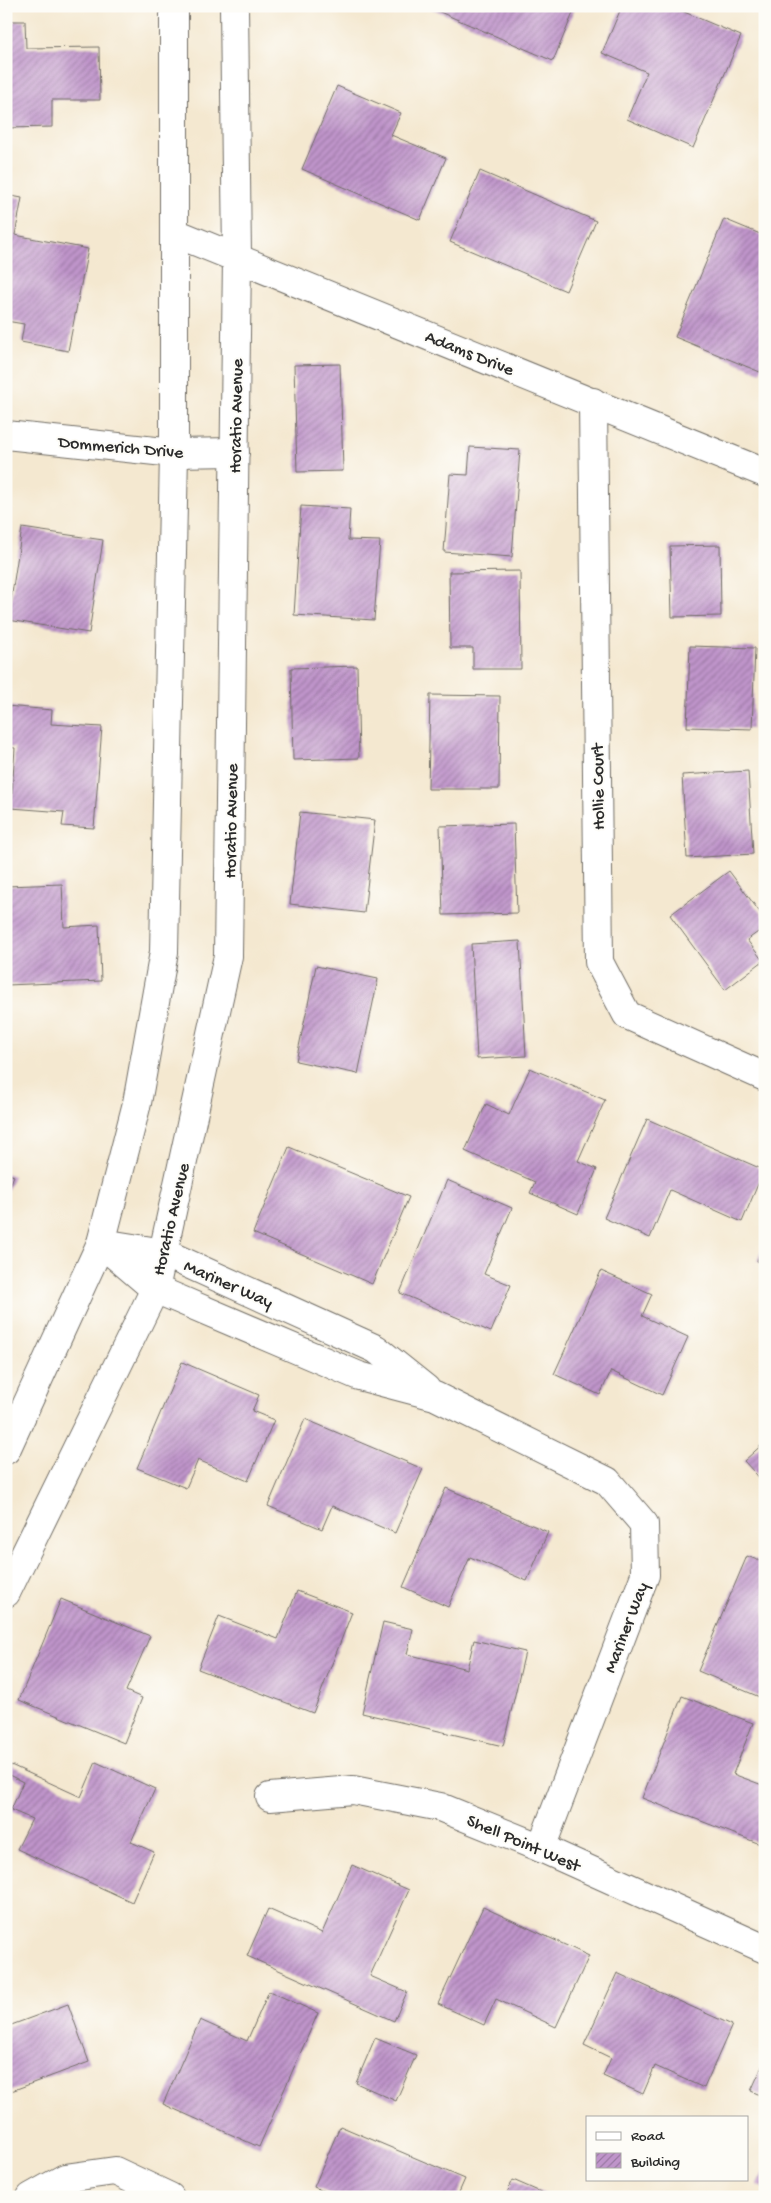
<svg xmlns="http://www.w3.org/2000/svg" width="771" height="2203" font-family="'Gochi Hand',sans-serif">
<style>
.building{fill:url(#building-hatch)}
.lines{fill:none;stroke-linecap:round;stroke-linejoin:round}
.minor-casing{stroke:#716d65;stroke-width:30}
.major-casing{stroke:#716d65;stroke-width:30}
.minor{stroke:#fff;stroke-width:28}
.major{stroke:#fff;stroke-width:28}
.labels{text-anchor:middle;stroke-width:4;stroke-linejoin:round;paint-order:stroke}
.street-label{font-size:18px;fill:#2b2b2b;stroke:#fdfcf7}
</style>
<defs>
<pattern id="building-hatch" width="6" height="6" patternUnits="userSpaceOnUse" patternTransform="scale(1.25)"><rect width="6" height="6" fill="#bf94ca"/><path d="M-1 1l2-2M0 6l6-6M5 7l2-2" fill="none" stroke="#9b79a4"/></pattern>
</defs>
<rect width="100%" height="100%" fill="#fdfcf7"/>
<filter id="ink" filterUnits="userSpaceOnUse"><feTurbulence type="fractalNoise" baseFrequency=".02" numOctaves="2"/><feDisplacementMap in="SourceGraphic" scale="10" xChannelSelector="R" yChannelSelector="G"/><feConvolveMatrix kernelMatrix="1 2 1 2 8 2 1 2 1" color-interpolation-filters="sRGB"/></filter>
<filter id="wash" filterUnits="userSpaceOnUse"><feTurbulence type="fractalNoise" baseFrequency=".0096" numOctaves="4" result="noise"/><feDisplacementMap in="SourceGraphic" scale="20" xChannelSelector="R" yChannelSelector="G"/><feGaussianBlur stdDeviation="1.12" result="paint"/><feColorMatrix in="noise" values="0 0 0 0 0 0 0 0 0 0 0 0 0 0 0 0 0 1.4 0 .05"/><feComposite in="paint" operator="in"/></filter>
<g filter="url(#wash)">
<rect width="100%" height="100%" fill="#f4e8d0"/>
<g id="blocks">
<g class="building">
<path d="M426,6h150l-23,55z"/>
<path d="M622,6h48l71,30 -48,112 -66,-29 20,-47 -45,-19z"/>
<path d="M6,21h19l1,27 73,-1 1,53h-48v27l-46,1z"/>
<path d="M337,86l64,27 -10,22 55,23 -26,62 -118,-51z"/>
<path d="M480,171l116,50 -30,70 -116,-49z"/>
<path d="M6,195l16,3 -7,37 73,14 -20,102 -47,-9 3,-18 -18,-3z"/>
<path d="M724,219l41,17v126l-5,10 -85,-35z"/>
<path d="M340,364l3,107 -46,1 -3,-107z"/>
<path d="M470,447l50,3 -8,107 -68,-5 6,-78 18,1z"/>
<path d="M301,506l49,3 -2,31 32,1 -6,79 -80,-5z"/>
<path d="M22,528l81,12 -14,93 -81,-13z"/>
<path d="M720,545l1,71 -49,1 -2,-71z"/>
<path d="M520,571l1,98h-48v-21h-23l-1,-76z"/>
<path d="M690,646l65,2 -3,81 -65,-2z"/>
<path d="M357,666l2,92 -66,2 -2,-92z"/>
<path d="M430,695l70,1 -1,93h-71z"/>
<path d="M6,706l46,4 -1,14 51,3 -8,101 -32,-2 2,-14 -53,-4 4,-60 -9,-1z"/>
<path d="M748,771l5,83 -66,4 -5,-83z"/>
<path d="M300,812l75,8 -11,93 -74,-9z"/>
<path d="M514,824l3,89 -74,2 -3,-89z"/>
<path d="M729,871l36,48v8l-18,13 16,21 -38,29 -55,-75z"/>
<path d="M62,884l2,43 35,-2 2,56 -94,4 -1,-99z"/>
<path d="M520,941l6,115 -49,3 -6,-115z"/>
<path d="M316,966l62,13 -20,95 -62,-13z"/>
<path d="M530,1068l75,32 -27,61 19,8 -19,45 -48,-21 5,-11 -70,-31 21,-47 23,11z"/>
<path d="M647,1119l117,51 -22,52 -72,-32 -20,48 -46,-20z"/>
<path d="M289,1147l120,50 -37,87 -119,-51z"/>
<path d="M6,1173l8,3 -8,18z"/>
<path d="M447,1180l65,28 -28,66 27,11 -20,47 -91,-39z"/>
<path d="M765,1242v22l-8,-3z"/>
<path d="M601,1271l51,23 -10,22 46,21 -26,58 -51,-24 -11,24 -46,-21z"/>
<path d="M182,1362l77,33 -7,16 22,9 -26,61 -50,-21 -12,28 -49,-20z"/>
<path d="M305,1419l118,50 -28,64 -63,-27 -10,23 -54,-23z"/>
<path d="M765,1442v42l-21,-23z"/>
<path d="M446,1488l102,44 -21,49 -57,-24 -22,50 -45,-20z"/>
<path d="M747,1556l18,7v129l-3,6 -64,-27z"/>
<path d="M297,1591l55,21 -39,101 -115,-44 21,-53 59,23z"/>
<path d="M61,1599l89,37 -24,55 16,7 -18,45 -105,-43z"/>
<path d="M383,1622l30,7 -6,25 60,15 7,-29 51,12 -22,94 -141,-33z"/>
<path d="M682,1696l71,27 -20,51 32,12v46l-5,12 -118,-46z"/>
<path d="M96,1762l59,27 -24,53 23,10 -22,50 -115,-53 15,-30 -21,-9 12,-28 -16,-8 4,-9 70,32z"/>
<path d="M352,1865l57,25 -39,86 37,16 -13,29 -147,-65 21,-47 54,24z"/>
<path d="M483,1907l106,49 -33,71 -60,-28 -12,26 -46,-21z"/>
<path d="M617,1973l115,52 -28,63 -49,-22 -12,28 -40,-18 8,-18 -27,-13z"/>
<path d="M269,1991l49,22 -59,134 -96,-43 37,-84 47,21z"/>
<path d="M68,2004l21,58 -83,31v-66z"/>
<path d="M375,2038l41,17 -20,46 -40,-18z"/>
<path d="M765,2060v37l-14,-6z"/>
<path d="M340,2126l125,53 -8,18h-120l-23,-10z"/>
<path d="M765,2168v21l-8,-4z"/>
<path d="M513,2180l39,17h-47z"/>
</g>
</g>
</g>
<g filter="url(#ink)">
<use href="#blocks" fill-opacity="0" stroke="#716d65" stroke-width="1"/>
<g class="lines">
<defs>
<g id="minor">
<path d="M175,233l590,240"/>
<path d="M593,402l6,560 28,53 138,62"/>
<path d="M6,435l168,18 61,-1"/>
<path d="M101,1243l54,46 204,87 76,20 172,85 37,43 1,51 -104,273"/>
<path d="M102,1243l62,10 212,96 50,40"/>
<path d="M270,1797l83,-7 87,17 101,41 224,101"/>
<path d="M31,2197l34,-19 50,-7 55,26"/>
</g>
<g id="major">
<path d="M6,1450l95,-207 36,-140 27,-151 10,-499v-447"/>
<path d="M6,1593l149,-304 73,-333 9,-698 -3,-252"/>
</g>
</defs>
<use href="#minor" class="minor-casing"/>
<use href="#major" class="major-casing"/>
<use href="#minor" class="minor"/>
<use href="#major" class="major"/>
</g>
</g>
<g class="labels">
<g class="street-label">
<text transform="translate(470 352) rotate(22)" y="6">Adams Drive</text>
<text transform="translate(235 416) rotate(-89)" y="6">Horatio Avenue</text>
<text transform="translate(121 446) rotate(5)" y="6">Dommerich Drive</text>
<text transform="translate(597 787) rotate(-91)" y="6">Hollie Court</text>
<text transform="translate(230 821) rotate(-89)" y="6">Horatio Avenue</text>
<text transform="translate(170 1219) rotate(-77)" y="6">Horatio Avenue</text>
<text transform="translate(229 1283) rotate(24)" y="6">Mariner Way</text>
<text transform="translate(625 1627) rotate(-69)" y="6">Mariner Way</text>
<text transform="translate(524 1842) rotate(23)" y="6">Shell Point West</text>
</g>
</g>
<rect width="771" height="2203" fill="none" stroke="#fdfcf7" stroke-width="25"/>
<rect x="586" y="2116" width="162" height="65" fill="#fdfcf7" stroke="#a9a8a5"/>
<rect x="596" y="2132" width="25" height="8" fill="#ffffff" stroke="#a9a8a5"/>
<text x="631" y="2140" font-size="15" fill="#2b2b2b">Road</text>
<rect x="596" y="2153" width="25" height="15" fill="url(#building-hatch)" stroke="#a9a8a5"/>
<text x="631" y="2166" font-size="15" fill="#2b2b2b">Building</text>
</svg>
